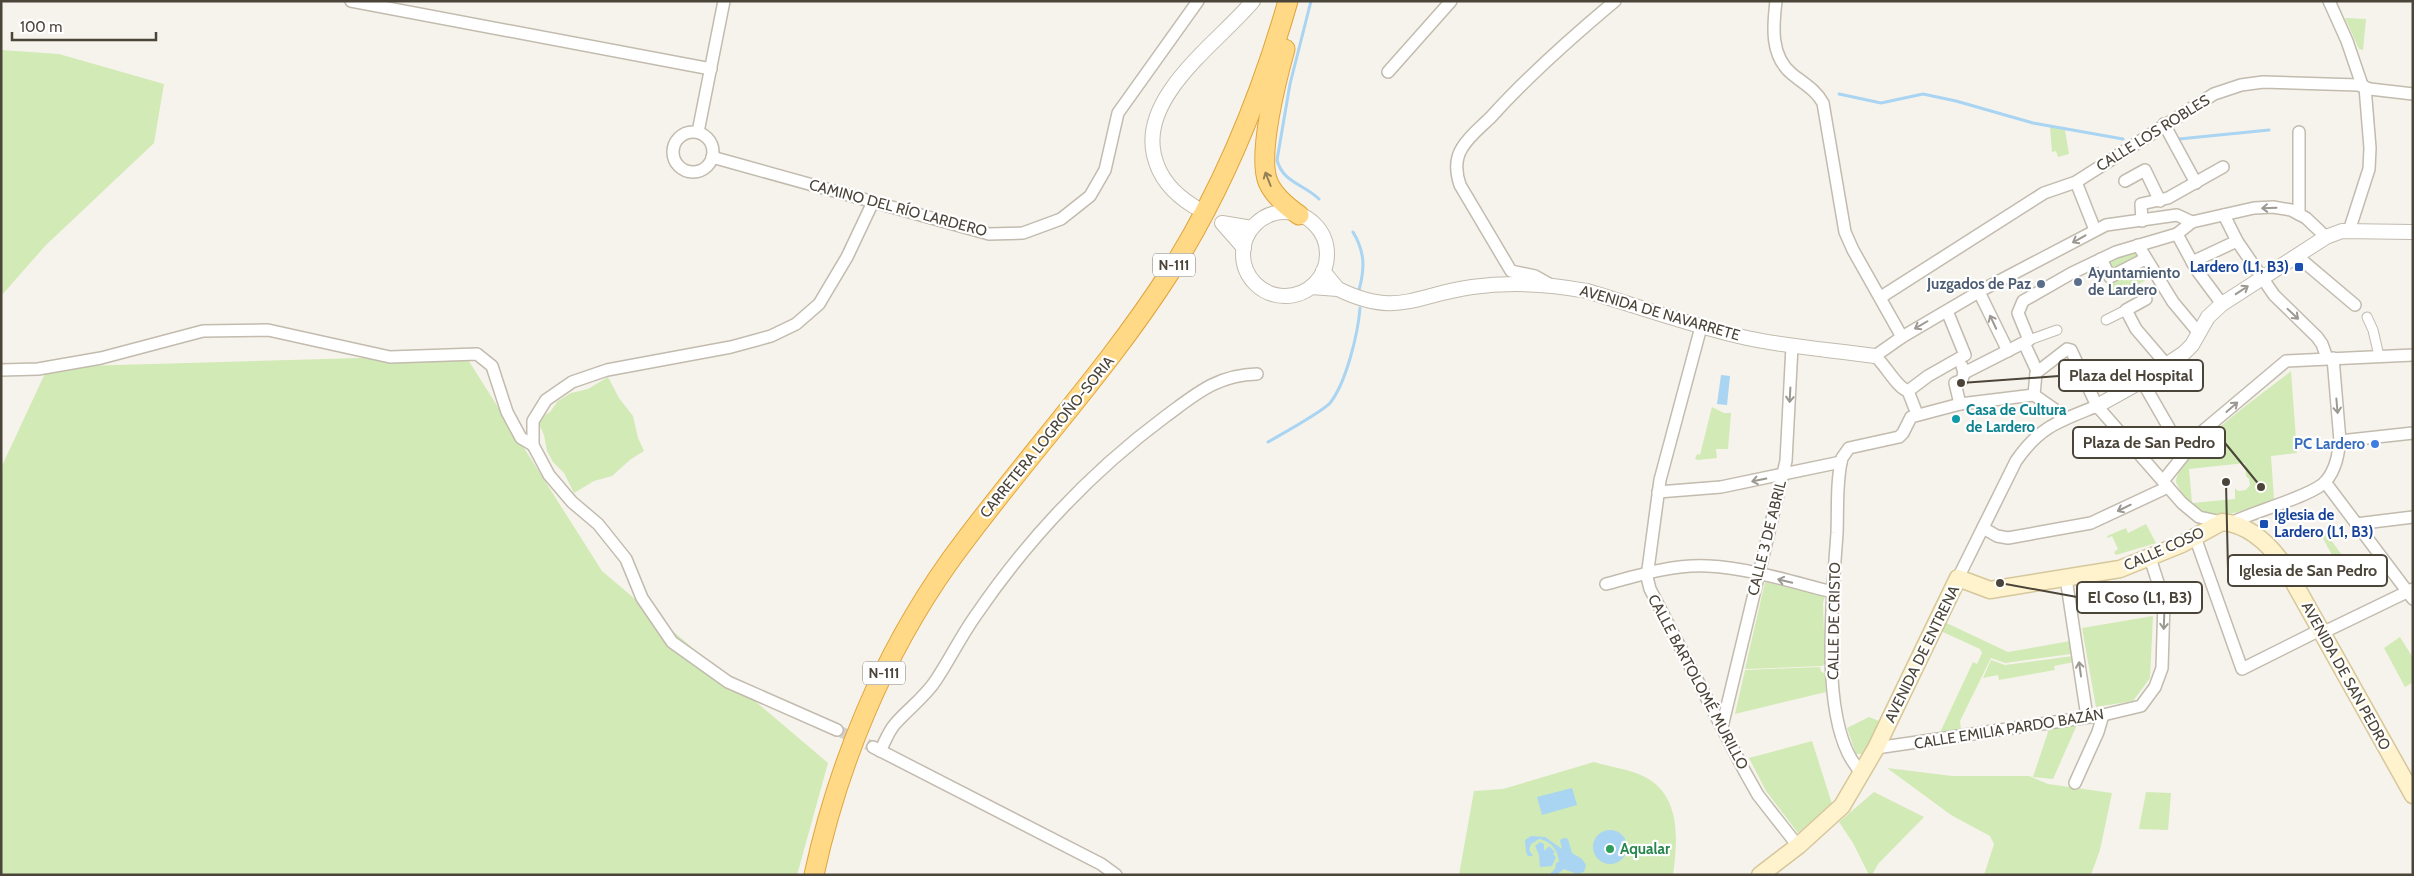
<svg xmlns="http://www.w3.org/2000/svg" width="2414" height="876" font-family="Cabin,sans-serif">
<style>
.green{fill:#d2eab5;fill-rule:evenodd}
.water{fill:#a9d4f2}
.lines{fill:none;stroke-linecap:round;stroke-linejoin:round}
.stream{stroke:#a9d4f2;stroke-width:3}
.minor-tunnel{stroke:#d4d0c8;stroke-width:11;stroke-dasharray:11 5.5;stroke-linecap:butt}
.pedestrian-casing{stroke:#c2bbae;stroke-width:11}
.minor-casing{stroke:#c2bbae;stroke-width:14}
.tertiary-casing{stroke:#c2bbae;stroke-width:16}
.secondary-casing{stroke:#d6c79b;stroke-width:19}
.trunk-casing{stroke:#e0a43c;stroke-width:21}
.pedestrian{stroke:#fff;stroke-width:9}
.minor{stroke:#fff;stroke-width:11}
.tertiary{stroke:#fff;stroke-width:14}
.secondary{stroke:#fff3cd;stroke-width:16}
.trunk{stroke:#ffd985;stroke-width:19}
.oneway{stroke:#938057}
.oneway2{stroke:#9c9892}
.transit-dot{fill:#1a4fb4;stroke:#fff;stroke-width:2}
.service-dot{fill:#5c6f8a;stroke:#fff;stroke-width:2}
.culture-dot{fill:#0f9aa8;stroke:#fff;stroke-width:2}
.shop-dot{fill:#3f7fe0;stroke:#fff;stroke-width:2}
.leisure-dot{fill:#2e9e5b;stroke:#fff;stroke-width:2}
.labels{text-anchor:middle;stroke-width:4.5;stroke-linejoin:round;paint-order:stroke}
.shield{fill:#fff;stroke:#817c74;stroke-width:1}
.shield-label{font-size:14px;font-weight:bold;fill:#4b4439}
.street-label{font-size:15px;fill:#4b4439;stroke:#fff}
.transit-label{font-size:15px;font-weight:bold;fill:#164399;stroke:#fff;text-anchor:end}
.service-label{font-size:15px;font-weight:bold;fill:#4e5e75;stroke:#fff;text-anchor:start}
.culture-label{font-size:15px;font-weight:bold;fill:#0d838f;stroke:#fff;text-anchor:start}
.shop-label{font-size:15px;font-weight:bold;fill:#366cbe;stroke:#fff;text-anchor:end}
.leisure-label{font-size:15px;font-weight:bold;fill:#27864d;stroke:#fff;text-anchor:start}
.leader{fill:none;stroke:#4b4439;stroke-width:2}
.callout-dot{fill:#4b4439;stroke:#fff;stroke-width:2}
.callout{fill:#fff;stroke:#4b4439;stroke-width:2}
.callout-label{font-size:16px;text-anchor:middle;font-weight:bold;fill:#4b4439}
</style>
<rect width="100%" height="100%" fill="#f6f3ec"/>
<g class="green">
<path d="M2345,18l21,1 -3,31 -4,-1z"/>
<path d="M1,50l58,4 105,30 -10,59 -108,102 -45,51z"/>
<path d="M2050,127l15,3 4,24 -11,3 -2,-6 -4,1z"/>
<path d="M2138,245l17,30 -39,22 -18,-36z"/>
<path d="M465,355l137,216 226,192 -31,112h-796v-407l47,-101z"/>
<path d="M2291,371l6,82 -26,3 3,43c-38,15 -76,32 -98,-17 3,-31 89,-90 115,-111zM2245,463l1,13 3,3 1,6 -4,5 -8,1 -3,-3v11l-43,4 -3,-34z"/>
<path d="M608,377l11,21 14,18 5,22 6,13 -13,8 -19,17 -18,5 -20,12 -10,-20 -11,-11 -6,-11 -3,-16 -7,-15 13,-8 8,-11 13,-8 17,-4z"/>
<path d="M1712,407l12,6h7l-3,36h-12l1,9 -19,2 -3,-1 2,-5 3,1z"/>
<path d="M2146,524l10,19 -40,12 -2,-3 4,-3 -6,-13 -4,2 -1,-2 19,-8 2,5z"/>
<path d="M2325,532l33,45 -11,5 -27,-49z"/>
<path d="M1765,582l60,14 -2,7 2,61 -3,2 -77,3z"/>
<path d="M2153,616l-3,62 -17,23 -37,6 -14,-79z"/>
<path d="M1938,619l70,33 68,-12 2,13 -73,10 -14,-5 -31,63 1,9 -25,11 37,-79 4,2 5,-11 -2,-4 -46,-21z"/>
<path d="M2400,637l13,21v24l-8,5 -21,-39z"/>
<path d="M2073,656l1,6 -20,4 1,4 -56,10 -1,-5 -15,3 8,-18 14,5z"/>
<path d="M1820,667l1,4 4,3 1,18 -91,22 10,-44z"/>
<path d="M1869,717l10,4 -15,33h-8l-9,-26z"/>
<path d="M2075,721l1,6 -23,52 -20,-2 15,-45 -1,-7z"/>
<path d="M1812,741l20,63 -34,29 -32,-42 -17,-33z"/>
<path d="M1594,762c16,5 34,7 49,14 38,18 35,63 30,99h-214l15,-84 29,-2z"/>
<path d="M1887,768l65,8h77l19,8 64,9 -12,57 -8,22 -2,3h-106l10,-31 -4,-8 -39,-21z"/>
<path d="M1874,792l50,25 -46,47 -6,11h-3l-16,-32 -14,-21z"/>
<path d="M2146,792l25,1 -3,37 -29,-1z"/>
</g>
<g class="water">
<path d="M1721,375l9,1 -3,29 -10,-1z"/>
<path d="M1572,788l5,17 -35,10 -5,-18z"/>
<circle cx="1610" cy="847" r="17"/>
<path d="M1531,836l14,1 17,12 -2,-9 4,-2 4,1 4,14 10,6 4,6 -2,7 -7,2 -13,-5 -8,6h-7l6,-6 1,-6 3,-1c-1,-12 -8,-21 -20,-23l-8,5 -2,6 4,6h-5l-2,-4 -1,-12z"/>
<path d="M1540,842l4,2v7l5,-5 6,6 -2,2 3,3 -4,9 -12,1 -1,-12 -4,-9z"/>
</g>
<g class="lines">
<g class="stream">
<path d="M1311,1l-21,83 -13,76c6,23 27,24 42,39"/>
<path d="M1839,94l42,9 42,-9 33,7 77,22 90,16"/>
<path d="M2179,139l90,-9"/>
<path d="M1353,232c12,20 12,36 6,58"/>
<path d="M1268,442c12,-7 54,-30 62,-39 16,-20 28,-69 30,-95"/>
</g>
<path class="minor-tunnel" d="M837,730l36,17"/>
<defs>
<g id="pedestrian">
<path d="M2367,317l6,13 6,26"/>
<path d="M2106,320l20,-10"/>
<path d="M2029,340l28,-10"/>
</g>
<g id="minor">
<path d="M351,1l360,68"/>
<path d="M1776,1c-3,25 -6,55 16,73 11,9 24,16 31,29l22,129 8,18 49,87"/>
<path d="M2329,1l18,40 15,44"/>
<path d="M1388,72l63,-71"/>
<path d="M2164,124l32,59"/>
<path d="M698,132l26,-131"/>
<path d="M2299,132v82"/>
<circle cx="693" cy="152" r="20"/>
<path d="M712,157l277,77 34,-1 38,-14 29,-23 15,-26 13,-57 80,-112"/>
<path d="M2125,181l20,-11 15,31"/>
<path d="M2076,182l19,48"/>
<path d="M2224,215l13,26 37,54 43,42 5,7 5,14"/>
<path d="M2142,221l-1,-17 27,-6 55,-31"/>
<path d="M2349,231l20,-62 1,-21 -5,-61"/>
<path d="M2177,234l19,35 26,35"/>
<path d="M2138,245l35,57 25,30"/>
<path d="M2297,256l58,49"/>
<path d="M2101,259l9,18 35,-18"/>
<path d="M2192,262l45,-21"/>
<path d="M1551,285l-16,-9 -24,-5 -51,-86c-4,-12 -5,-26 2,-37 7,-12 20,-22 29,-31 38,-42 81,-80 124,-116"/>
<path d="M1979,292l29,59"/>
<path d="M1881,297l163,-104 32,-11 138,-88 27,-9 22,-3 95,3 12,4 43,5"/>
<path d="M2146,299l-20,11 10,19 30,35"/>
<path d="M1701,327l-41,153 -13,97 3,12 95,183 13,23 40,51"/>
<path d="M2024,343l13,28"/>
<path d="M1,370l37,-1 63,-11 102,-27 65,-1 122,27 87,-3 15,12 15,46 14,26 12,7"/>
<path d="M1964,373l65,-33 -11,-27 5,-12 49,-28 44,-21 61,-18 15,-12 62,-14 19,-1 18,3 15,8 20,19"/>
<path d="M2142,381l42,73"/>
<path d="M1908,391c-11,-3 -23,-27 -33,-35l27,-19 80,-47 124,-65 71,-10 15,7"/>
<path d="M1908,391l20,-15 37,-21 -18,-44"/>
<path d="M1908,391l9,23"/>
<path d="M2034,395l2,-22 31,-24 4,1 26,56 85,97 17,14 23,5"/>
<path d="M1960,404l-5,-21 7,-3 2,-7 -2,-7"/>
<path d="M2340,441l73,-8"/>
<path d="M2163,481l41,-51 82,-69 127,-6"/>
<path d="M2325,482l88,117"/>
<path d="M1658,492l63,-5 120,-25"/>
<path d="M2231,523c21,-11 84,-28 95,-42 10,-12 12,-26 14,-40l-7,-83"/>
<path d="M2356,524l57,-7"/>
<path d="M1983,528l14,8 11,2 83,-15 77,-36"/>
<path d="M2195,537l47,132 78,-39"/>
<path d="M1958,578l58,-117c24,-35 44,-40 81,-55"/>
<path d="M2066,578l21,139"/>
<path d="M1606,584c33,-9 68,-20 102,-18 42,2 84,16 124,26"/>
<path d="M2322,633l91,-44"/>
<path d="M1722,727l64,-266 6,-115"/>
<path d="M837,730l-109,-48 -56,-40 -30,-44 -16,-39 -28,-35 -26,-22 -23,-27 -16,-30v-24l13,-21 26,-18 35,-12 124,-23 40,-11 25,-12 23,-20 28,-47 26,-55"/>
<path d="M873,747l228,117 15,11"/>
<path d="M1876,748l227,-33 38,-9 14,-19 7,-19 2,-67 -14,-43"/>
<path d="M880,751c5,-9 8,-19 15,-27 13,-15 30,-27 41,-44 14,-21 25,-44 40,-65 52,-76 116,-144 190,-199 30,-22 51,-41 91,-42"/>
<path d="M1862,773c-45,-43 -29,-180 -25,-240 1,-24 -1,-52 5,-75l7,-10 50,-11 4,-4 8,-16 49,-13 74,-9 20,14 9,11"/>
<path d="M2075,783l23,-51 5,-17"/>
</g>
<g id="tertiary">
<path d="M1195,207c-20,-12 -36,-29 -41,-52 -14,-60 65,-113 99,-154"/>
<circle cx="1285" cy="254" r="42"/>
<path d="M1244,248l-22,-25 30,5"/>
<path d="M1311,287l27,2 -15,-18"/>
<path d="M1338,289c60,29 76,6 134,-2 36,-5 78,-3 115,4 53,16 105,35 160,47 42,9 85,12 128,18"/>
<path d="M2097,406l45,-25 42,-28 8,-8 16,-28 14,-13 104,-67 16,-6 71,1"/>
</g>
<path id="secondary" d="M1760,875l38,-29 44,-40 34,-58 82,-170 32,12 130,-21 62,-25 40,-22c26,2 47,22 62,43l129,230"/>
<g id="trunk">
<path d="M1285,49c-8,29 -28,106 -17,133 6,14 18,24 31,33"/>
<path d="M814,875c24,-111 69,-220 135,-313 72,-100 157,-189 223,-293 52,-83 89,-174 116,-268"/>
</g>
</defs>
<use href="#pedestrian" class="pedestrian-casing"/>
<use href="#minor" class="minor-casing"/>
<use href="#tertiary" class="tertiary-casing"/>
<use href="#secondary" class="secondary-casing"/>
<use href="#trunk" class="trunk-casing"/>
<use href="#pedestrian" class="pedestrian"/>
<use href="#minor" class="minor"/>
<use href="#tertiary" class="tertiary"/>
<use href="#secondary" class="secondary"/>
<use href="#trunk" class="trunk"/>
</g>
<defs><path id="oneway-shaft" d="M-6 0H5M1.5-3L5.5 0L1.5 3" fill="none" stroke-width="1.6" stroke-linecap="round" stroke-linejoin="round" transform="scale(1.25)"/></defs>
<use class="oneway" href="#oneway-shaft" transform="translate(1268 179) rotate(-111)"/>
<g class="oneway2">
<use href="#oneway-shaft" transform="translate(2269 208) rotate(178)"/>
<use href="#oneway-shaft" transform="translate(2079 239) rotate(151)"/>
<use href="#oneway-shaft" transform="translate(2242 290) rotate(-33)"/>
<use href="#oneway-shaft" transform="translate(2293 314) rotate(43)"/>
<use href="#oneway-shaft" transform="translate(1993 322) rotate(-115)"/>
<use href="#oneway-shaft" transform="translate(1921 325) rotate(150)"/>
<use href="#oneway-shaft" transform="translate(1790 395) rotate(93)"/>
<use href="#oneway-shaft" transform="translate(2337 406) rotate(85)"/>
<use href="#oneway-shaft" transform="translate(2232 407) rotate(-41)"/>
<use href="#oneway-shaft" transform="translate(1759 480) rotate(169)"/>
<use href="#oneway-shaft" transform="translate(2124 508) rotate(154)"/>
<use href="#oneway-shaft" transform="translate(1785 581) rotate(-166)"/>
<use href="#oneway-shaft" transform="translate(2164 622) rotate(92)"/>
<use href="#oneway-shaft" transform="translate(2080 669) rotate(-98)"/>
</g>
<g class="transit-dot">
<rect x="2294" y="262" width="10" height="10" rx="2.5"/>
<rect x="2259" y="519" width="10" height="10" rx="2.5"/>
</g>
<g class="service-dot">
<circle cx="2078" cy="282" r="5"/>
<circle cx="2041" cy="284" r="5"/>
</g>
<circle class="culture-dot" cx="1956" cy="419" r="5"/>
<circle class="shop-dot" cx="2375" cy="444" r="5"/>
<circle class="leisure-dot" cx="1610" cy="849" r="5"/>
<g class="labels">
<g class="shield">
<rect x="1153" y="253.5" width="42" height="23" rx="4"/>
<rect x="863" y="661.5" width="42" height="23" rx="4"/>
</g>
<g class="shield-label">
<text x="1174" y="270">N-111</text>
<text x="884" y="678">N-111</text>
</g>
<g class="street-label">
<text transform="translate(2153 133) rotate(-32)" y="5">CALLE LOS ROBLES</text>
<text transform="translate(898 208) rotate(15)" y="5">CAMINO DEL RÍO LARDERO</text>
<text transform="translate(1660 313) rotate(16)" y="5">AVENIDA DE NAVARRETE</text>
<text transform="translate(1047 437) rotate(-51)" y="5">CARRETERA LOGROÑO-SORIA</text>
<text transform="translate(1767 538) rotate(-76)" y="5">CALLE 3 DE ABRIL</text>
<text transform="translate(2164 549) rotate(-24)" y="5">CALLE COSO</text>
<text transform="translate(1834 621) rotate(-89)" y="5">CALLE DE CRISTO</text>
<text transform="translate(1922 654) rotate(-64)" y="5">AVENIDA DE ENTRENA</text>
<text transform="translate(2346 676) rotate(61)" y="5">AVENIDA DE SAN PEDRO</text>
<text transform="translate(1698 682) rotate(62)" y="5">CALLE BARTOLOMÉ MURILLO</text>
<text transform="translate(2009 729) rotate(-9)" y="5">CALLE EMILIA PARDO BAZÁN</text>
</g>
<g class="transit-label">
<text x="2289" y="272">Lardero (L1, B3)</text>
<text x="2274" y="520" text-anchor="start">Iglesia de<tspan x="2274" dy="17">Lardero (L1, B3)</tspan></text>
</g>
<g class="service-label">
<text x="2088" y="278">Ayuntamiento<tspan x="2088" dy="17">de Lardero</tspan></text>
<text x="2031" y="289" text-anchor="end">Juzgados de Paz</text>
</g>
<g class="culture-label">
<text x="1966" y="415">Casa de Cultura<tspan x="1966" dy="17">de Lardero</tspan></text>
</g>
<g class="shop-label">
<text x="2365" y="449">PC Lardero</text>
</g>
<g class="leisure-label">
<text x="1620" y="854">Aqualar</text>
</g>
</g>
<path class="leader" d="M1961 383L2059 376M2261 487L2225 443M2226 482L2228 570M2000 583L2077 597"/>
<g class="callout-dot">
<circle cx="1961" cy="383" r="5"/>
<circle cx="2261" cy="487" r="5"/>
<circle cx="2226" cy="482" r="5"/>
<circle cx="2000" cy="583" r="5"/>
</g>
<g class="callout">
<rect x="2059" y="360" width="144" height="31" rx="5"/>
<rect x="2073" y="427" width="152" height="31" rx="5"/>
<rect x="2228" y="555" width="159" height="31" rx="5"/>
<rect x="2077" y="582" width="125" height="31" rx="5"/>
</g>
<g class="callout-label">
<text x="2131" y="381">Plaza del Hospital</text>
<text x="2149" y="448">Plaza de San Pedro</text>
<text x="2308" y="576">Iglesia de San Pedro</text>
<text x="2140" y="603">El Coso (L1, B3)</text>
</g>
<rect width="2414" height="876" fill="none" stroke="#4b4439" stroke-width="5"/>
<path d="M12 32v8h144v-8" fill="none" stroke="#4b4439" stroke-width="2.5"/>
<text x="20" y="32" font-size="15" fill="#4b4439" stroke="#ffffff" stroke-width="4" paint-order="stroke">100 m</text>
</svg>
